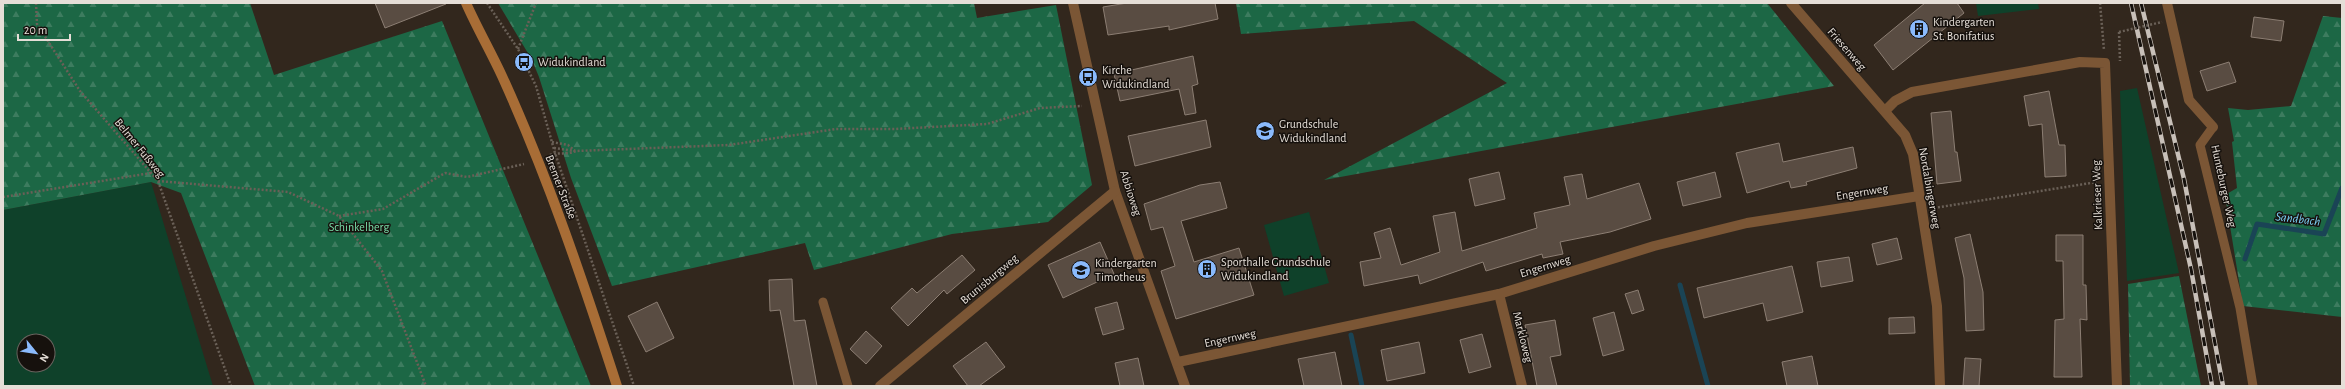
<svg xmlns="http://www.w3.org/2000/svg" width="2345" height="389" font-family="'Alegreya Sans',sans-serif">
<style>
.green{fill:#0f412a;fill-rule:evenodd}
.forest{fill:url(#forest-firs)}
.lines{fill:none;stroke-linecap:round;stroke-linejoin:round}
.stream{stroke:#1a4455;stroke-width:5}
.building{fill:#594c42;stroke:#8c7e73}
.path{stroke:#6a6057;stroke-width:2.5;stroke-dasharray:2 2;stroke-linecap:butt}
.service{stroke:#7b5635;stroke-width:9}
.minor{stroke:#7b5635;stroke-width:10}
.secondary{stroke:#a86d36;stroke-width:10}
.rail-casing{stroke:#c8c0b9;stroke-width:4.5}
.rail{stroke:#16110d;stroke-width:3;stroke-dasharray:9;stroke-linecap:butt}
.path-bridge{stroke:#6a6057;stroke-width:2.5;stroke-dasharray:2 2;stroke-linecap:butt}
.labels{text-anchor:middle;stroke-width:3;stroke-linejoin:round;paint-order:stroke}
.poi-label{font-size:12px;fill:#e5ded7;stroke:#16110d;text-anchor:start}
.street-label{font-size:12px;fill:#e5ded7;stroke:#16110d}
.park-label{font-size:12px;fill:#7adeaa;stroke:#16110d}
.water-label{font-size:13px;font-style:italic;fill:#7bd0f4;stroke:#16110d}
</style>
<defs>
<pattern id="forest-firs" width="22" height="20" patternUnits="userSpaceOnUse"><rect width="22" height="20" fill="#1c6745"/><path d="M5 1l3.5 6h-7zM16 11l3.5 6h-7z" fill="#3d7c5f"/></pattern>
</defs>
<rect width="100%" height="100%" fill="#32271d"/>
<g class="green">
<path d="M1976,3h62l1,6 -61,7z"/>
<path d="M2137,88l42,185 -52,8 -7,-190z"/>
<path d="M151,182l62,204h-209l-1,-176zM24,341h24v24h-24z"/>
<path d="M1309,212l20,71 -45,13 -20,-71z"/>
</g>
<g class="forest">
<path d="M3,3h247l24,72 168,-54 149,365h-336l-74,-193 -30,-11 -148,28z"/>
<path d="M498,3h476l3,15 79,-13 36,180 -44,37 -96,12 -138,36 -9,-27 -193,43 -41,-108 -32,-101 -7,-17z"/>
<path d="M1236,3h531l67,83 -510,94 183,-97 -93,-62 -173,13z"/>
<path d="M2323,16l19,2v299l-99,-11 -18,-111 12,-7 -5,-46 2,-1 -6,-33 20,2 43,-4z"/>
<path d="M2179,276l22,110h-71l-2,-102z"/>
</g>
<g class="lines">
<g class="stream">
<path d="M2245,259l12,-35 67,10 18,-46"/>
<path d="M1680,285l28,101"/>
<path d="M1351,335l11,51"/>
</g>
</g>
<g class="building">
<path d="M375,3h71v1l-61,24z"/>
<path d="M1127,3h88l3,16 -49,11v-4l-61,9 -5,-28z"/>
<path d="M1925,3h32l7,10 -71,57 -19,-25z"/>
<path d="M2254,17l30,4 -3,20 -30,-4z"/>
<path d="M1193,56l5,28 -6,2 4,27 -11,2 -6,-26 -59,12 -6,-27z"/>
<path d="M2229,62l7,20 -29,9 -7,-20z"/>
<path d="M2049,91l10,54h6l1,31 -21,1 -3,-53 -13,2 -5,-30z"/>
<path d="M1951,111l4,41h2l4,29 -24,3 -6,-71z"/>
<path d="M1206,120l5,27 -76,19 -7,-30z"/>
<path d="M1779,143l4,19 70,-15 4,21 -51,14 1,3 -16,3 -2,-7 -42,12 -11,-40z"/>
<path d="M1499,172l6,27 -30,7 -6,-27z"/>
<path d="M1715,172l6,25 -38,9 -6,-24z"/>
<path d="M1582,174l5,25 52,-16 12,36 -41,13 -50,10 3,12 -20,4 -1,-4 -56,17 -3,-9 -63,22 -2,-9 -54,11 -4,-24 21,-4 -7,-25 16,-5 11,37 39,-13 -7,-36 22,-4 7,39 75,-23 -3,-15 36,-8 -6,-28z"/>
<path d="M1220,182l7,26 -46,13 13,41 45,-14 15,47 -78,24 -15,-48 14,-5 -12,-39 -12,3 -7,-26 56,-19z"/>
<path d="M1970,234l13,58 1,38 -18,1 -2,-53 -9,-40z"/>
<path d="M2056,235h27v50h3l1,35 -7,-1 2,58h-28l1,-57 9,-1 -1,-58h-7z"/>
<path d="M1897,238l5,21 -25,6 -5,-21z"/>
<path d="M1100,242l14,32 -51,24 -15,-33z"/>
<path d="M962,255l13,15 -28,24 -3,-4 -36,36 -17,-18 21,-20 5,5z"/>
<path d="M1849,257l4,24 -32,6 -4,-25z"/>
<path d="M1792,266l11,46 -36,9 -4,-18 -59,15 -7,-30z"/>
<path d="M792,279l2,42 11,-1 12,66h-23l-14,-76 -10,1 -1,-31z"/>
<path d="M1638,290l6,20 -12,4 -7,-20z"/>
<path d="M657,302l17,36 -28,14 -18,-36z"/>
<path d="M1117,302l7,27 -21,6 -8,-27z"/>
<path d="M1614,312l10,38 -21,6 -10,-38z"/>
<path d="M1914,317l1,16 -26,1v-16z"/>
<path d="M1555,320l6,35 -11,2 7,29h-20l-12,-61z"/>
<path d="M866,331l16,15 -16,18 -16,-15z"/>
<path d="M1482,334l9,33 -22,6 -9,-33z"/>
<path d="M986,342l19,25 -26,19h-11l-15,-20z"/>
<path d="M1419,342l6,31 -38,8 -6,-31z"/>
<path d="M1335,352l7,34h-38l-6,-27z"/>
<path d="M1812,356l6,30h-31l-5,-24z"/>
<path d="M1138,358l6,28h-24l-5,-23z"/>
<path d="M1965,358l16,1 -2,27h-16z"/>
</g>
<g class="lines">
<g class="path">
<path d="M36,3l1,21 43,67 78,90 73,205"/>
<path d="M487,3l31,46 18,37 19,67 79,233"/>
<path d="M2100,3l4,47"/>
<path d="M2119,32l1,29"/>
<path d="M518,49l18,-46"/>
<path d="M552,142l16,3 7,6"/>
<path d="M554,148l21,3"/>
<path d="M550,155c9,-3 17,0 26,-4l153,-6 107,-16h59l92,-5 53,-16 42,-2"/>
<path d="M158,181l130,11 51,24 43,55 44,115"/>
<path d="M3,197l148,-24"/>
<path d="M1934,208l163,-26"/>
<path d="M339,216l44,-7 62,-36 22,4 57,-13"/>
</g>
<g class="service">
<path d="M2213,127l-13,18 40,163 13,78"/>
<path d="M823,302l25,84"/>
</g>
<g class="minor">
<path d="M1073,3l42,188 70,195"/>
<path d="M1791,3l114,132 8,19 24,152 3,80"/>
<path d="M2167,3l22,97 24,27"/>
<path d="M1885,111l10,-10 17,-9 168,-30 25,1 12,323"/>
<path d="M1499,294l23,92"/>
<path d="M1178,362l321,-68 155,-48 93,-23 172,-27"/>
<path d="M880,386l235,-195"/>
</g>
<path class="secondary" d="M466,3c11,25 25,49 36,73 46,101 81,205 115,310"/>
<defs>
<g id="rail">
<path d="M2131,3l60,266 21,117"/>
<path d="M2141,3l43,176 39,207"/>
</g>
</defs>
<use href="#rail" class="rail-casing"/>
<use href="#rail" class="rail"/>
<path class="path-bridge" d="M2119,32l43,-10"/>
</g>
<defs>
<symbol id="building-disc" viewBox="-11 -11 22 22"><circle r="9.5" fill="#8abafc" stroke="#16110d"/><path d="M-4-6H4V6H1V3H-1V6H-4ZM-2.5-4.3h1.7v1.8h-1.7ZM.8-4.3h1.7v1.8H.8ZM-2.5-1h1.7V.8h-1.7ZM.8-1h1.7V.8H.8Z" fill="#111"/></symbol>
<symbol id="bus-disc" viewBox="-11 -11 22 22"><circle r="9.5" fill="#8abafc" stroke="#16110d"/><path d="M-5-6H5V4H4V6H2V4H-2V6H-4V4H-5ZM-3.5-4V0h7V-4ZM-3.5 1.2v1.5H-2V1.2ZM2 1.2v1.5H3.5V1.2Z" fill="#111"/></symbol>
<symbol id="school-disc" viewBox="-11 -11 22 22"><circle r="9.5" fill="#8abafc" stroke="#16110d"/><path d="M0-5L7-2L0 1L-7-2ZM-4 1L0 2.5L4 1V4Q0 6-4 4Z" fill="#111"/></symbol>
</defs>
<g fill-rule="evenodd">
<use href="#building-disc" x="1908" y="18" width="22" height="22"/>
<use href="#bus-disc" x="513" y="51" width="22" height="22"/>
<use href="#bus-disc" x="1077" y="66" width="22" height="22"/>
<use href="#school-disc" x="1254" y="120" width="22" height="22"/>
<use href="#building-disc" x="1196" y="258" width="22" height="22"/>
<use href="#school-disc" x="1070" y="259" width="22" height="22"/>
</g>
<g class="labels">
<g class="poi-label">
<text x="1933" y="26">Kindergarten<tspan x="1933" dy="14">St. Bonifatius</tspan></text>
<text x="538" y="66">Widukindland</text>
<text x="1102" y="74">Kirche<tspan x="1102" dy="14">Widukindland</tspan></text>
<text x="1279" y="128">Grundschule<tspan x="1279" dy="14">Widukindland</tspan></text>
<text x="1221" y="266">Sporthalle Grundschule<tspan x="1221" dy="14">Widukindland</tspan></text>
<text x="1095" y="267">Kindergarten<tspan x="1095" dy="14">Timotheus</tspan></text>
</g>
<g class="street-label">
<text transform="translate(1847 49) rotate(49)" y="4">Friesenweg</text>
<text transform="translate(140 148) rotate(51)" y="4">Belmer Fußweg</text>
<text transform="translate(2224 186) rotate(78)" y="4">Hunteburger Weg</text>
<text transform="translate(561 187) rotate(69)" y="4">Bremer Straße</text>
<text transform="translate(1930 188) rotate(80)" y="4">Nordalbingerweg</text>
<text transform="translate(1862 192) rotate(-9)" y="4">Engernweg</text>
<text transform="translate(1131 193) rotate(72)" y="4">Abbioweg</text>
<text transform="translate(2097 195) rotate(-92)" y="4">Kalkrieser Weg</text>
<text transform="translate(1545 266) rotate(-17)" y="4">Engernweg</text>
<text transform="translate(989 279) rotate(-40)" y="4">Brunisburgweg</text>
<text transform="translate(1523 337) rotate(76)" y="4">Markloweg</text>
<text transform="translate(1230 338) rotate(-12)" y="4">Engernweg</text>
</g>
<g class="park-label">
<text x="359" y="231">Schinkelberg</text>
</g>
<g class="water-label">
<text transform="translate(2298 218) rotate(7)" y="5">Sandbach</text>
</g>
</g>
<rect width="2345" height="389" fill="none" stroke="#e5ded7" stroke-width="8"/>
<g transform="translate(36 353) rotate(120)"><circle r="19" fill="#16110d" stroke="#69635e"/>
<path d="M0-3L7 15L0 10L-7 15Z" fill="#8abafc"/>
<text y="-6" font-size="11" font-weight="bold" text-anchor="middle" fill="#e5ded7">N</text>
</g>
<path d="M18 34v6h52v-6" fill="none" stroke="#e5ded7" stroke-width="2"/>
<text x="24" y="34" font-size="12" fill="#e5ded7" stroke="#16110d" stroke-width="3" paint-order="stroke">20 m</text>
</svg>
